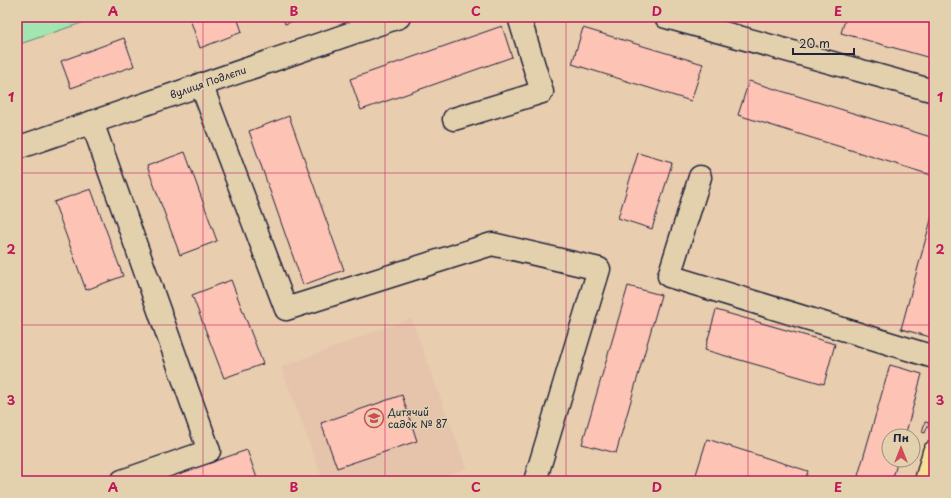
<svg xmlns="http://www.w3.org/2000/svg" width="951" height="498" font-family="'Playpen Sans',sans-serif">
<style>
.built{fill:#e6c4ac}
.green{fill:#a3e5b0;stroke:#628476}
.building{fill:#fdc3b5;stroke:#22223b}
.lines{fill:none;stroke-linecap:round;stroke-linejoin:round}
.minor-casing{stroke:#22223b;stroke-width:25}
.major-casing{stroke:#22223b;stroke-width:25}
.minor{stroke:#e3d1ae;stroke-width:22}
.major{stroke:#f9df96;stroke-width:22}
.grid{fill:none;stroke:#c2185b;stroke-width:1;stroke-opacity:0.55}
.labels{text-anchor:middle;stroke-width:3;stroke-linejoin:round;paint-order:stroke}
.street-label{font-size:10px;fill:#22223b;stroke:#e3d1ae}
.poi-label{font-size:10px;fill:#22223b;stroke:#e3d1ae;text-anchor:start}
.neatline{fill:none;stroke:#c2185b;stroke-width:1.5}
.grid-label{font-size:13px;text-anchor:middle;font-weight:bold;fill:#c2185b}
</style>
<rect width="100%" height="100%" fill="#e8ceaf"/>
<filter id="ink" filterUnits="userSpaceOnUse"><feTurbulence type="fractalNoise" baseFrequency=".025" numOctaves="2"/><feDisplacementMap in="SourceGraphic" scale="8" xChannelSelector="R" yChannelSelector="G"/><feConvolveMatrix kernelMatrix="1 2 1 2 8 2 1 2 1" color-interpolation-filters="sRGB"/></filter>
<g filter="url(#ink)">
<path class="built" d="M411,318l56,150 -34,13h-110l-42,-114z"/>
<path class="green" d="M17,17h82l-82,28z"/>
<g class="building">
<path d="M196,17h41l5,15 -42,16 -10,-29z"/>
<path d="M283,17h21l-19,7z"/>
<path d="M846,17h73l15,4v38l-93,-26z"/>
<path d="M502,26l10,31 -151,53 -11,-31z"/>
<path d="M583,28l120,36 -12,37 -119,-37z"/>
<path d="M124,38l10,28 -63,22 -10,-27z"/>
<path d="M749,81l185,57v27l-3,10 -193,-60z"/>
<path d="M17,100l3,9 -3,1z"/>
<path d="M289,116l55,154 -41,15 -54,-154z"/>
<path d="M185,152l32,89 -37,14 -33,-89z"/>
<path d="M638,153l34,10 -20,66 -34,-11z"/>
<path d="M91,189l32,87 -37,14 -32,-88z"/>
<path d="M934,209v129l-33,-9z"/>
<path d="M231,280l32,84 -39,14 -32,-83z"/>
<path d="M628,286l33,9 -45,158 -34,-9z"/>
<path d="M716,310l119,34 -11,40 -119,-34z"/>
<path d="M890,365l32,9 -17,62h-16v24h9l-6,21h-17l-17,-5z"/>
<path d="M402,395l15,46 -80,27 -16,-45z"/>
<path d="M925,422l4,1 -4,10 -3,-1z"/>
<path d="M707,439l101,32 -2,6 12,4h-124z"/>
<path d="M247,450l11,31h-94l-1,-2z"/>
</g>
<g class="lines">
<defs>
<g id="minor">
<path d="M666,17l268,74"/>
<path d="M201,84l85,225 206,-65 107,25 -64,212"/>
<path d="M454,119l88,-27 -23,-75"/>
<path d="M92,122l117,329 -87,30"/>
<path d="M17,148l382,-131"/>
<path d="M700,177l-31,99 265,81"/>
</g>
<path id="major" d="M926,481l8,-29"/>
</defs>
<use href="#minor" class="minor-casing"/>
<use href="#major" class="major-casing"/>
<use href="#minor" class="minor"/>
<use href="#major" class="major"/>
</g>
</g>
<path class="grid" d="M203,17v464M385,17v464M566,17v464M748,17v464M17,173h917M17,325h917"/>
<defs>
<symbol id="school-ring" viewBox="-11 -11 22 22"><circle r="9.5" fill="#e3d1ae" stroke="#d1495b" stroke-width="1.5"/><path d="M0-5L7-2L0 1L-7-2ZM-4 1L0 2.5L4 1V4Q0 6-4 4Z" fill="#d1495b"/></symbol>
</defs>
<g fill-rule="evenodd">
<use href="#school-ring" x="363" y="407" width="22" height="22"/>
</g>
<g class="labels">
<g class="street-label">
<text transform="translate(208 82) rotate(-19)" y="4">вулиця Подлєпи</text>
</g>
<g class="poi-label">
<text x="388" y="416">Дитячий<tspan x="388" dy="12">садок № 87</tspan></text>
</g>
</g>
<rect width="951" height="498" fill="none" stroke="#e3d1ae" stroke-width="44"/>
<g transform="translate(901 448)"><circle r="19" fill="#e3d1ae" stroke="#968b80"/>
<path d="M0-3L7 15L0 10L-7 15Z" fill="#d1495b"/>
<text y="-6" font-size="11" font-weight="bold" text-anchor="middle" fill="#22223b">Пн</text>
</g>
<path d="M793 48v6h61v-6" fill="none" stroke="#22223b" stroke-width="2"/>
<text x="799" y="48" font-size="12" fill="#22223b" stroke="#e3d1ae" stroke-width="3" paint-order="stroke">20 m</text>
<rect x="22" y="22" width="907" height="454" class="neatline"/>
<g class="grid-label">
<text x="113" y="16">A</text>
<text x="294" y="16">B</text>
<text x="476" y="16">C</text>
<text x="657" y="16">D</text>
<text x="838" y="16">E</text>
<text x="11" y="102">1</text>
<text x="940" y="102">1</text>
<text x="11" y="254">2</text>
<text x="940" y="254">2</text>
<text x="11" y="405">3</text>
<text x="940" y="405">3</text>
<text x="113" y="492">A</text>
<text x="294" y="492">B</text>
<text x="476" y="492">C</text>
<text x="657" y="492">D</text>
<text x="838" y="492">E</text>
</g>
</svg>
